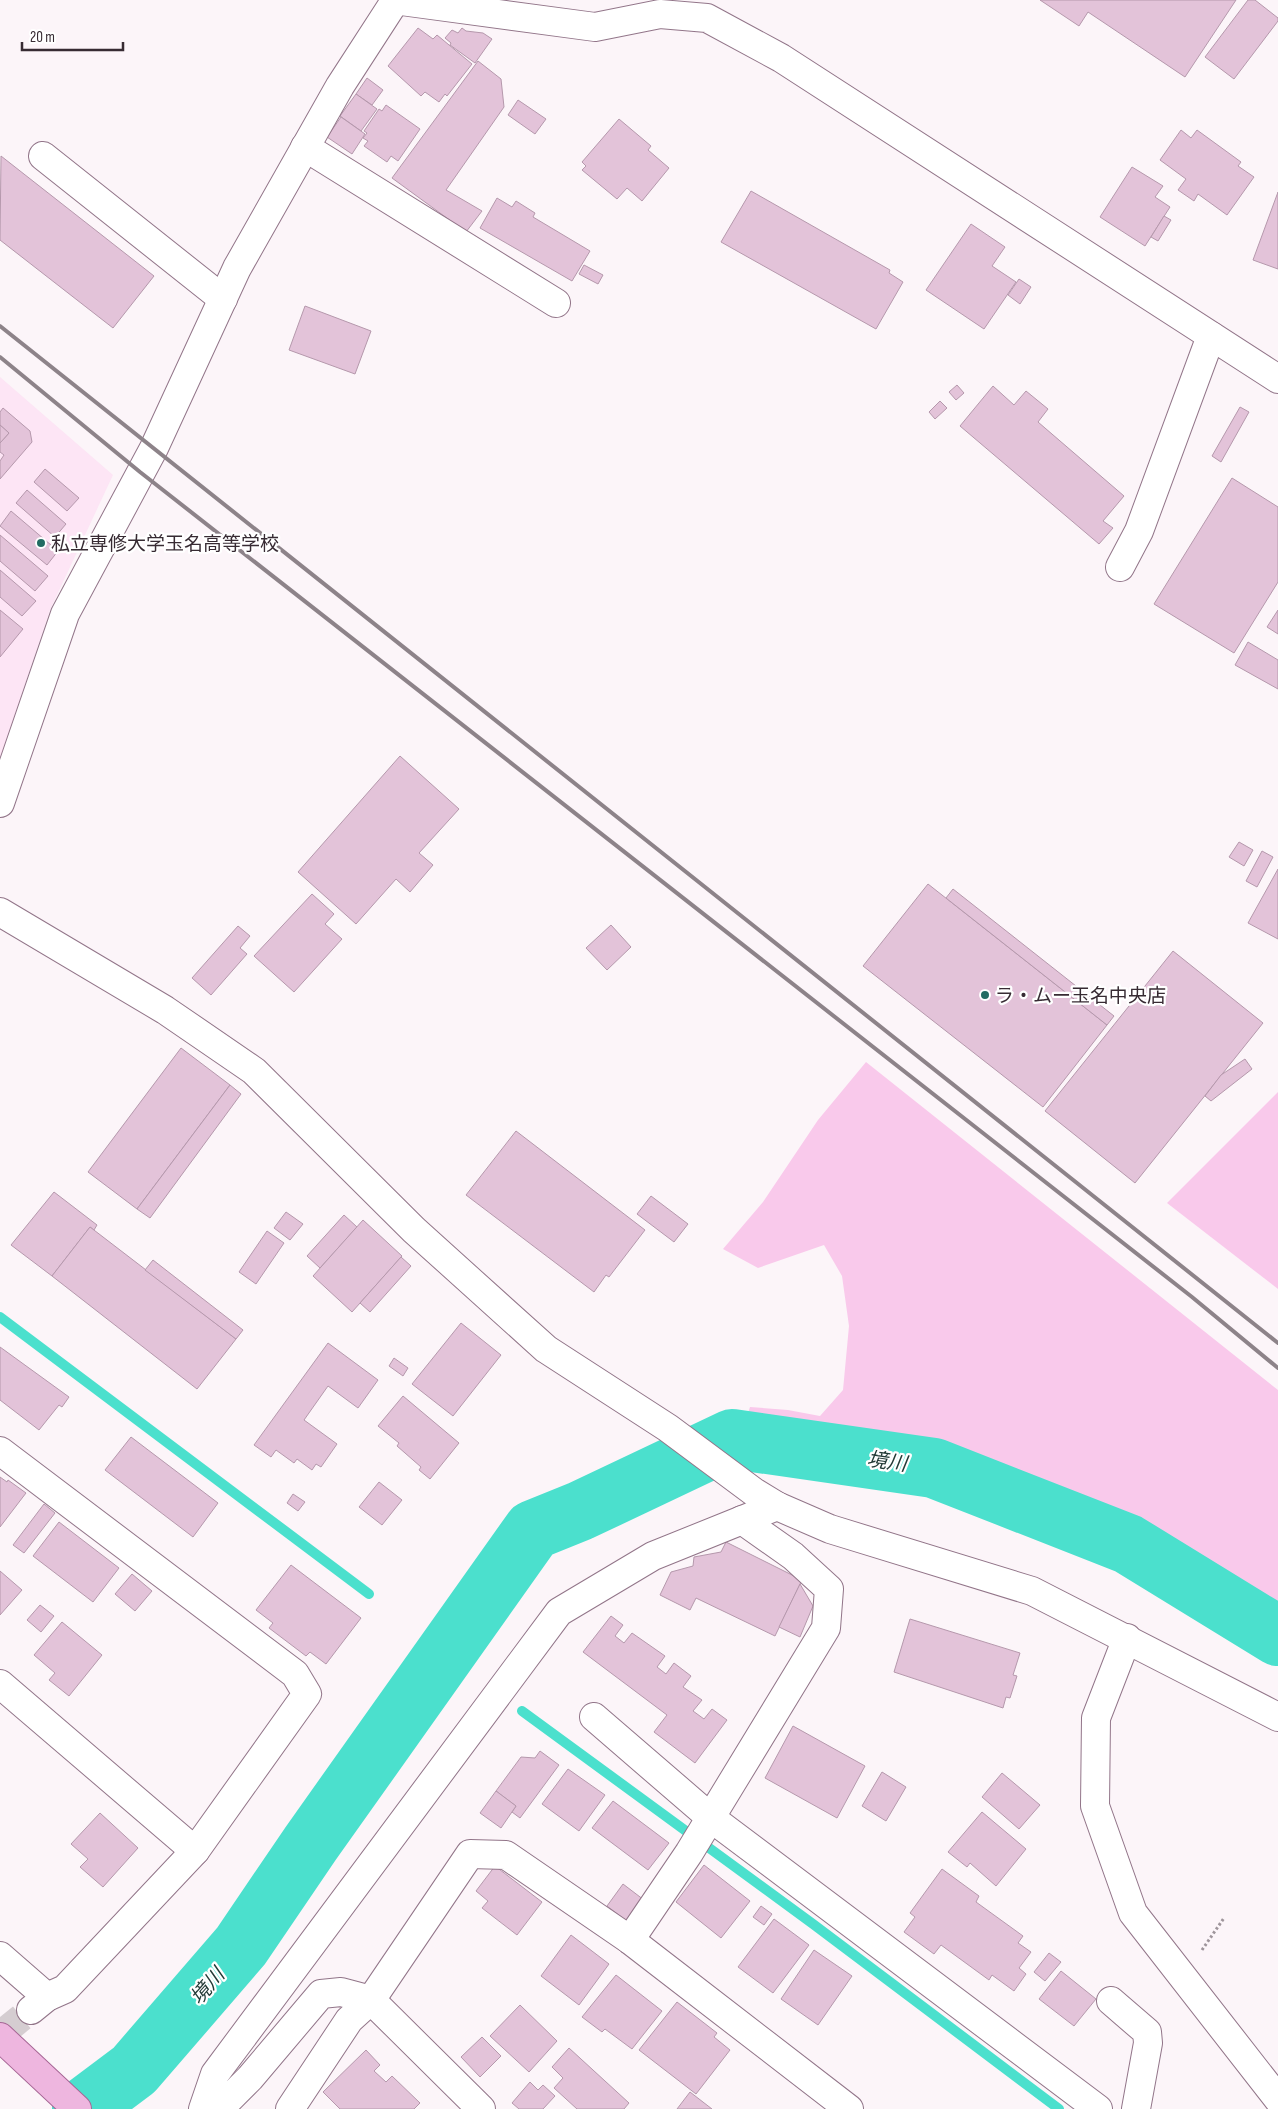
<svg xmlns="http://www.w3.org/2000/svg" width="1278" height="2109" font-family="'Sofia Sans Condensed','Noto Sans JP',sans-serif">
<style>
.built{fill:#fde5f5}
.green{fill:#f9c9eb}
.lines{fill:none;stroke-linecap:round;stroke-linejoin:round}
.stream{stroke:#4be0cd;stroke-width:10}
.river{stroke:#4be0cd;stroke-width:60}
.building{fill:#e3c3d9;stroke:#b598ac}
.minor-tunnel{stroke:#d5cdd1;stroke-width:28;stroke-dasharray:28 14;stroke-linecap:butt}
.minor-casing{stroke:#927589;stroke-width:30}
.major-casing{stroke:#a66695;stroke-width:30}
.path{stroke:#9e959b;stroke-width:3;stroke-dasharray:2.5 2.5;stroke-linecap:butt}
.minor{stroke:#fff;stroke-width:28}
.major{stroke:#eeb6df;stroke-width:28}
.rail{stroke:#8d8389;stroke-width:4}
.poi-dot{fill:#226b62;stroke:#fff;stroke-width:2}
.labels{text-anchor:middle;stroke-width:4.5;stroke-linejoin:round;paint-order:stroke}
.poi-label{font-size:19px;fill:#372b33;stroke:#fff;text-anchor:start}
.water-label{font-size:20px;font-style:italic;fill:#233b37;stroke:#fff}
</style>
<rect width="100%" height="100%" fill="#fcf5f9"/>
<path class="built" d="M0,377l113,98 -63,135 -50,149z"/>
<g class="green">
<path d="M866,1062l412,328v246l-150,-92 -194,-76 -202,-29 14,-20 4,-12 38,3 32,6 23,-26 6,-64 -7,-50 -18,-31 -66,23 -35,-19 40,-47 55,-82z"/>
<path d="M1278,1092v197l-111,-86z"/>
</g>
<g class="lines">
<g class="stream">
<path d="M0,1317l369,277"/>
<path d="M522,1711l291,213 246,185"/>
</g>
<path class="river" d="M82,2109l52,-39 107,-124 70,-103 222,-313 47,-19 152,-72 202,29 194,76 150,92"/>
</g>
<g class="building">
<path d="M1040,0h196l-51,77 -97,-65 -9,14z"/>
<path d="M1248,0h7l23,18v3l-44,58 -29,-22z"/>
<path d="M418,28l15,11 4,-4 35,29 -25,32 -2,-2 -6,8 -14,-10 -4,4 -33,-30z"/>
<path d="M462,28l4,3 17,2 9,6 -17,24 -25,-18 1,-2 -6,-5 7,-8 6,3z"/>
<path d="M478,61l23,18 3,28 -58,83 36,21 -16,21 -74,-54z"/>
<path d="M367,78l16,12 -11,15 -16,-11z"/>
<path d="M356,94l21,15 -16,22 -21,-15z"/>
<path d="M518,100l28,19 -11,15 -27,-19z"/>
<path d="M386,105l34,24 -22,32 -7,-5 -4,6 -23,-16 4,-5 -5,-3 4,-5 -3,-2 15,-22 3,2z"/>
<path d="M341,117l24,17 -13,20 -25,-17z"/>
<path d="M619,119l32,27 -3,4 21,18 -27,33 -15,-13 -10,11 -35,-29 4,-4 -4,-4z"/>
<path d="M1181,130l10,8 6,-8 44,32 -3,4 16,11 -27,38 -29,-21 -4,7 -16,-11 8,-11 -26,-19z"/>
<path d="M1,156l153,120 -41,52 -113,-88z"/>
<path d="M1132,167l31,19 -8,11 15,10 -25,39 -45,-29z"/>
<path d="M751,191l139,79 -1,3 14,9 -27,47 -155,-87z"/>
<path d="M1278,192v77l-25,-9z"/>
<path d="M497,198l15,9 4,-6 19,12 -2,4 57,34 -18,30 -92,-53z"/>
<path d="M1164,216l7,4 -13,21 -7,-4z"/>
<path d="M971,224l34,23 -13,19 24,16 -32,47 -58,-39z"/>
<path d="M584,265l19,10 -5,9 -19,-10z"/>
<path d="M1019,279l12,8 -11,17 -12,-9z"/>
<path d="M305,306l66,25 -16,43 -66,-24z"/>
<path d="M957,385l7,8 -8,7 -7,-8z"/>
<path d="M993,386l21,19 12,-14 22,18 -10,13 86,74 -21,25 10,7 -14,16 -139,-118z"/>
<path d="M940,401l7,7 -12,11 -6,-7z"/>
<path d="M1240,407l9,5 -28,50 -9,-6z"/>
<path d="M3,408l27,23 2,11 -32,37v-18l4,-6 -4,-3v-9l9,-10 -9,-8v-13z"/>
<path d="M0,425l9,8 -9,10z"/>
<path d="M45,469l34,29 -12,13 -33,-29z"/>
<path d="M1232,478l46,29v75l-44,71 -80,-49z"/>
<path d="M27,490l39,34 -11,13 -39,-34z"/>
<path d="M11,511l47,40 -11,14 -47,-39z"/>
<path d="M0,535l48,41 -13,15 -35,-30z"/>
<path d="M0,570l36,31 -14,15 -22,-19z"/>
<path d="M0,610l23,19 -23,28z"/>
<path d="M1278,610v24l-11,-7z"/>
<path d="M1248,642l30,18v29l-43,-24z"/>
<path d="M400,756l59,53 -40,44 14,12 -23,27 -14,-13 -40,45 -58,-52z"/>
<path d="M1239,842l14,8 -9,16 -15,-9z"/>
<path d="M1262,851l11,6 -16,30 -11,-6z"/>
<path d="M1278,869v70l-30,-16z"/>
<path d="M928,884l179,141 -64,82 -180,-141z"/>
<path d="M953,889l161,127 -7,9 -161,-127z"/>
<path d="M312,894l22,20 -9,10 17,15 -48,53 -40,-36z"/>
<path d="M611,925l20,22 -24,23 -21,-22z"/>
<path d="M238,926l12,10 -10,12 7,6 -36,41 -19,-17z"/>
<path d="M1173,951l90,72 -128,160 -90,-72z"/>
<path d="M181,1048l49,37 -93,124 -49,-37z"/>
<path d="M1245,1059l7,10 -41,32 -6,-5 16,-21z"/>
<path d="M230,1085l11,9 -91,124 -13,-9z"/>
<path d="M516,1131l129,99 -36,47 -3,-2 -12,17 -128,-97z"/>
<path d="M54,1192l43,33 -3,5 -4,-3 -38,49 -41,-31z"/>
<path d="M651,1196l37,28 -14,18 -37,-28z"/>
<path d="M286,1212l17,12 -13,16 -16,-12z"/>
<path d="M344,1215l13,12 -37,41 -13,-12z"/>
<path d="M363,1220l39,36 -50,56 -39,-36z"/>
<path d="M90,1227l146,112 -39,50 -145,-113z"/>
<path d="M267,1231l17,12 -28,41 -17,-12z"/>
<path d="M401,1257l10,9 -41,46 -10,-9z"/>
<path d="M153,1260l90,70 -7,9 -91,-69z"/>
<path d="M461,1323l40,32 -48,61 -41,-32z"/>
<path d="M328,1343l50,37 -20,28 -30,-22 -24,34 33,24 -16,23 -5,-3 -4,6 -15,-11 -3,4 -18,-13 -5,7 -17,-12z"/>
<path d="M0,1347l69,50 -7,10 -3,-2 -20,25 -39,-30z"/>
<path d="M394,1358l14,10 -5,8 -14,-10z"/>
<path d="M403,1396l56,47 -29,36 -11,-9 2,-3 -24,-21 2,-3 -21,-17z"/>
<path d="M131,1437l87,66 -25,34 -88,-67z"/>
<path d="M0,1477l7,5 1,-2 18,13 -26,34z"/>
<path d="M379,1482l23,18 -20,25 -23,-18z"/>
<path d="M293,1494l12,8 -7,9 -11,-8z"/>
<path d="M44,1504l11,9 -31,40 -11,-8z"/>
<path d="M59,1522l60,46 -26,34 -60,-46z"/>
<path d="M726,1542l76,38 -27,56 -79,-38 -6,12 -30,-15 11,-23 22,-6 1,-9 27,-5z"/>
<path d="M291,1565l70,53 -35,46 -16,-12 -4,4 -37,-28 4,-5 -17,-13z"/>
<path d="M0,1571l22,19 -22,25z"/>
<path d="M132,1574l20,17 -17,20 -20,-17z"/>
<path d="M800,1584l13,22 -13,31 -21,-10z"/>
<path d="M40,1605l14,11 -13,16 -14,-12z"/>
<path d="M611,1616l12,9 -8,11 9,7 8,-10 33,23 -8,11 9,7 8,-11 17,13 -8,11 19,13 -9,11 11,8 8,-10 15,11 -32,43 -41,-31 13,-17 -84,-63z"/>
<path d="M910,1619l110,34 -7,22 4,1 -7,22 -4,-1 -3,11 -109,-36z"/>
<path d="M62,1622l40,33 -33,41 -20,-16 6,-7 -21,-18z"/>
<path d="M793,1726l72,40 -28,52 -72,-40z"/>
<path d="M540,1751l19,14 -39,53 -8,-6 4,-6 -20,-15 25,-34 14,1z"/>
<path d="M568,1769l37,26 -26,36 -37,-27z"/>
<path d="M882,1772l24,15 -20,34 -24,-15z"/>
<path d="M1002,1773l38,32 -21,24 -37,-32z"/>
<path d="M496,1791l20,15 -15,22 -21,-15z"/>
<path d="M613,1801l56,42 -21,27 -56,-42z"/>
<path d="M982,1812l44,37 -30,37 -26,-23 -3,4 -19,-15z"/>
<path d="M100,1813l38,35 -35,39 -23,-20 8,-8 -17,-15z"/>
<path d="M704,1865l46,36 -29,37 -45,-36z"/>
<path d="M495,1866l47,36 -25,33 -35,-27 6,-7 -12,-10z"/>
<path d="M942,1869l37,27 -3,6 47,34 -5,7 13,9 -12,16 7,6 -12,17 -22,-16 -3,5 -48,-35 -7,9 -30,-22 11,-15 -5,-4z"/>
<path d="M623,1884l21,16 -16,22 -21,-16z"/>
<path d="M761,1906l11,8 -8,11 -11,-8z"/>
<path d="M774,1919l35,26 -36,48 -35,-26z"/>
<path d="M571,1935l38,29 -30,41 -38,-29z"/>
<path d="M814,1950l38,26 -34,49 -37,-26z"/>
<path d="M1049,1953l12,9 -16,19 -11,-9z"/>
<path d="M1061,1971l35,28 -22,27 -35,-27z"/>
<path d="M616,1975l46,36 -30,38 -27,-20 -3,3 -20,-15z"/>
<path d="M677,2002l40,31 -3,4 16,13 -34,44 -57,-44z"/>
<path d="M520,2005l37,36 -28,31 -39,-36z"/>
<path d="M482,2037l19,19 -21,21 -19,-20z"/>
<path d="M569,2048l60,55 -5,6h-47l-23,-21 9,-10 -11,-11z"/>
<path d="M366,2050l14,15 -6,6 12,11 6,-6 28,27 -6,6h-74l-17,-17z"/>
<path d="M530,2082l8,8 5,-5 12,11 -12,13h-24l-7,-6z"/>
<path d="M690,2092l22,17h-35z"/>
</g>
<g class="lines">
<path class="minor-tunnel" d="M0,2035l31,-25"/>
<defs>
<g id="minor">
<path d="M394,0l201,27 65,-13 47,4 74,40 497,321"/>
<path d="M305,147l251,156"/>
<path d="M43,156l180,143"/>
<path d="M1120,567l19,-36 72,-195"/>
<path d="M0,803l65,-189 89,-166 83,-180 103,-182 55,-85"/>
<path d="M0,912l165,98 89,61 160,159 132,119 122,79 86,64 23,14 53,23 202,62 246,126"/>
<path d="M0,1451l295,223 12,20 -112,157 -130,138 -18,8 -16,13"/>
<path d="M1127,1638l-31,80 -1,88 38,107 145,186"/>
<path d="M0,1684l195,167"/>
<path d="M594,1717l117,101 387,291"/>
<path d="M630,1940l59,-87 137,-225 3,-39 -36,-33 -51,-36"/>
<path d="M0,1956l47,41"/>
<path d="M1111,2001l36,31 1,11 -12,66"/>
<path d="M203,2109l12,-35 344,-462 94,-56 124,-50"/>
<path d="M219,2109l31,-31 71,-84 20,-2 30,8 110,109"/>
<path d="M290,2109l59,-89 22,-20 99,-146 36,1 124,85 219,169"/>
</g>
<path id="major" d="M0,2037l77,72"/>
</defs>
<use href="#minor" class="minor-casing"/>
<use href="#major" class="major-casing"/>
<path class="path" d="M1202,1950l22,-32"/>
<use href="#minor" class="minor"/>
<use href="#major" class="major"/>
<g class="rail">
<path d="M0,326l1278,1017"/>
<path d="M0,357l140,115 1052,825 86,71"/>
</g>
</g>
<g class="poi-dot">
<circle cx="41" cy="543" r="5"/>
<circle cx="985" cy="995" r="5"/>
</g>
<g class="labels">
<g class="poi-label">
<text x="51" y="550">私立専修大学玉名高等学校</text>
<text x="995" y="1002">ラ・ムー玉名中央店</text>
</g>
<g class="water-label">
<text transform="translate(887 1461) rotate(8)" y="7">境川</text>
<text transform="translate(207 1986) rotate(-49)" y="7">境川</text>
</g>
</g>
<path d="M22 42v8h101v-8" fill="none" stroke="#372b33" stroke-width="2.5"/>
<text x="30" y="42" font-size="15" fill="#372b33" stroke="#ffffff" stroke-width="4" paint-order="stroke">20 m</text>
</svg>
